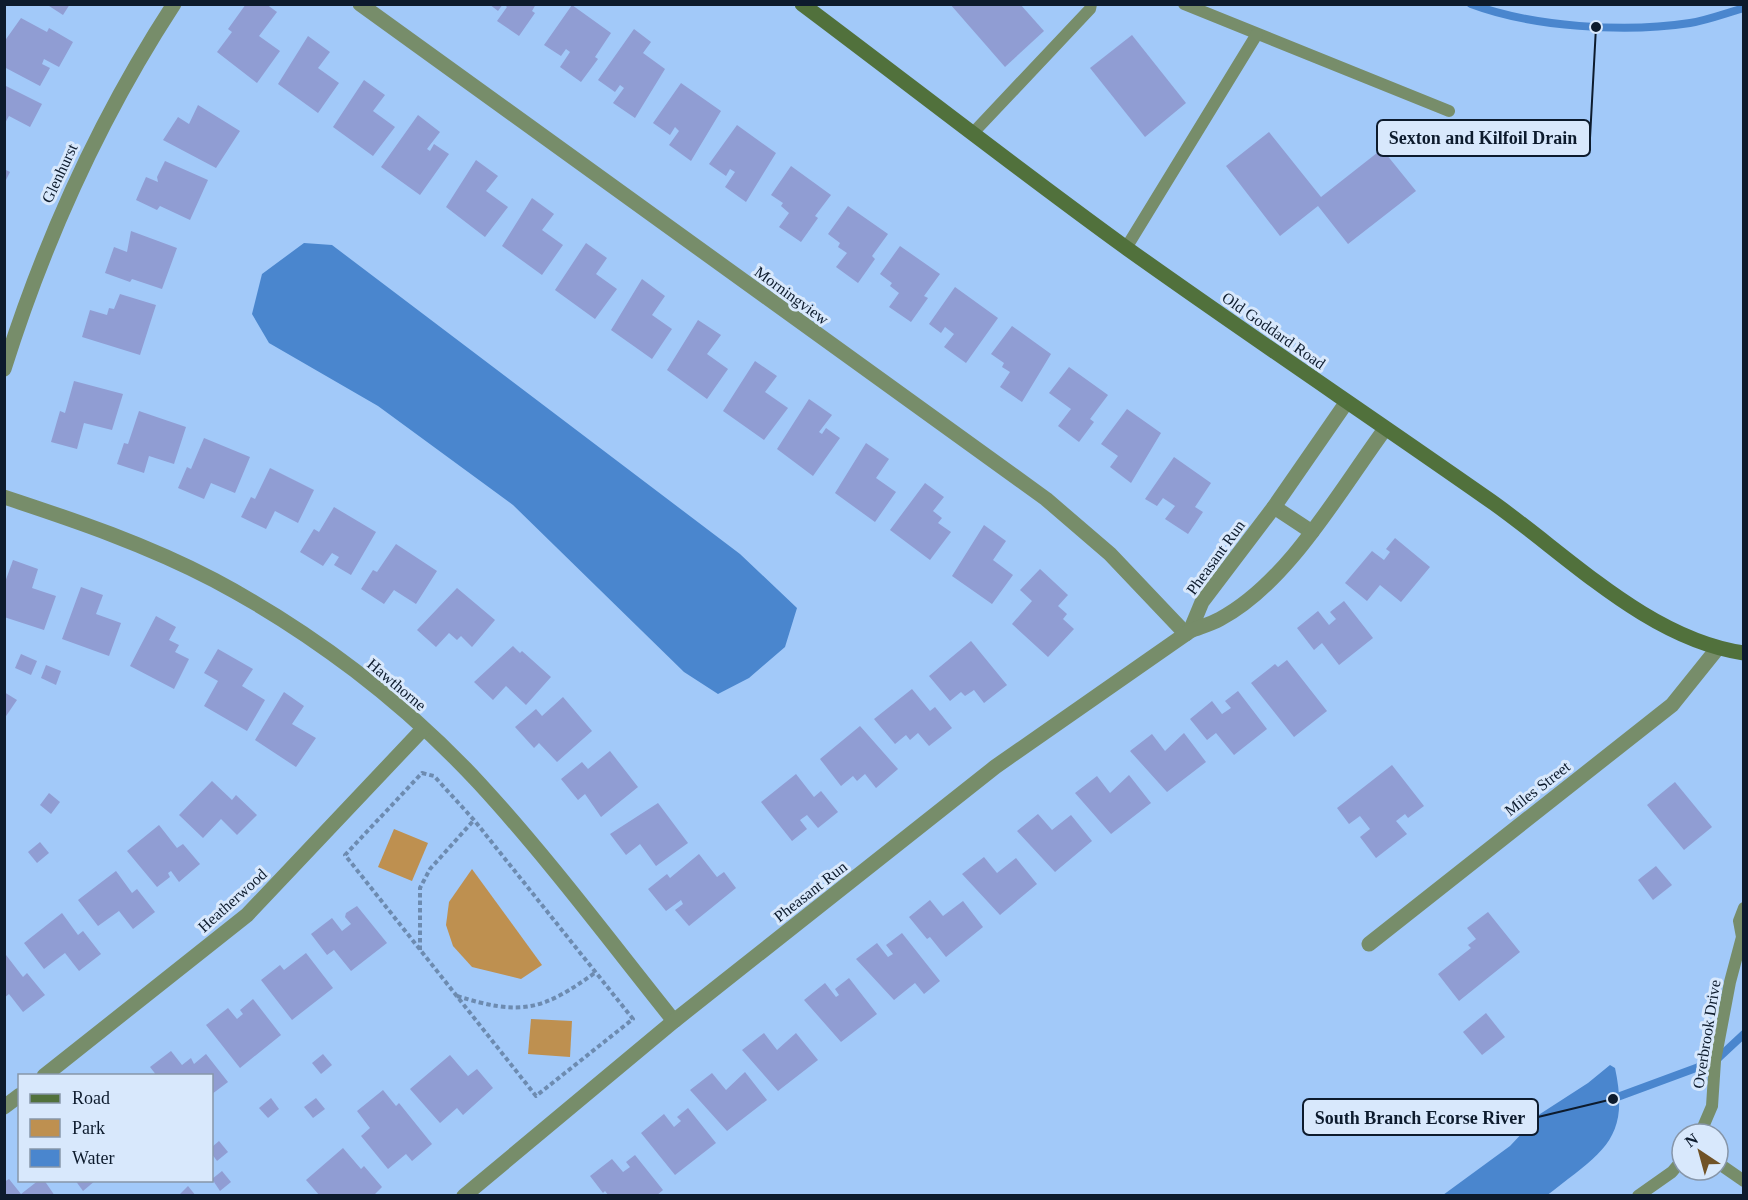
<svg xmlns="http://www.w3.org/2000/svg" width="1748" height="1200" font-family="'Times New Roman',serif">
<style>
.green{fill:#be9050}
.water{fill:#4a86ce}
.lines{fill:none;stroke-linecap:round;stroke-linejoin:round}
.stream{stroke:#4a86ce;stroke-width:8}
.building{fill:#909dd3}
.path{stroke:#6d8bb0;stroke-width:4;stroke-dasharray:4.5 3;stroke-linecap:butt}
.lane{stroke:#778d6a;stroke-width:12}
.street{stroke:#778d6a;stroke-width:15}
.secondary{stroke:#51713c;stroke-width:15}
.labels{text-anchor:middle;stroke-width:6;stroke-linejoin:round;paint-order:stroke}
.street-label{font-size:16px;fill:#0d1b2d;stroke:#d8e8fc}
.leader{fill:none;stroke:#0d1b2d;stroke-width:2}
.callout-dot{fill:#0d1b2d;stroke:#d8e8fc;stroke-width:2}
.callout{fill:#d8e8fc;stroke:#0d1b2d;stroke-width:2}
.callout-label{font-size:18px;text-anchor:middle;font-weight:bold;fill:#0d1b2d}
</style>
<rect width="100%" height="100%" fill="#a2c9f9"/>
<g class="green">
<path d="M394,829l34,14 -16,38 -34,-14z"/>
<path d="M472,869l70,96 -21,14 -49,-12 -19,-21 -7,-21 3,-23z"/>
<path d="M531,1019l41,2 -2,36 -42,-3z"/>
</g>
<g class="water">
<path d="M304,243l28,2 408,309 57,54 -12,39 -36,31 -31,16 -34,-22 -171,-167 -135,-99 -109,-63 -17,-29 10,-40z"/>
<path d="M1610,1065l5,3c15,70 -11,83 -61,122l-8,6 -103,-1 67,-49 30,-32 48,-31z"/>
</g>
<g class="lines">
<g class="stream">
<path d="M1471,4c61,23 154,29 219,19 18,-3 36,-10 54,-15"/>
<path d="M1612,1099l103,-38 29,-27"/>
</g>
</g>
<g class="building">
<path d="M46,4h24l-7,11z"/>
<path d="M246,4h20l11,8 -18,24 21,15 -23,32 -40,-31 15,-20 -4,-3z"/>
<path d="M489,4h14l-5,7z"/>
<path d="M504,4h32l-4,7 3,2 -16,23 -22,-15 10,-14z"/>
<path d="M950,4h70l24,27 -39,36z"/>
<path d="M572,5l39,28 -16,24 3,2 -17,23 -21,-15 10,-15 -4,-3 -5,7 -17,-11z"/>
<path d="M21,18l26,14 2,-4 24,14 -14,25 -15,-8 -2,5 8,4 -10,18 -36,-19v-25z"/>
<path d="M634,29l17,13 -8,11 22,16 -30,49 -22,-15 11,-15 -4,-3 -5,7 -17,-12z"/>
<path d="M1132,35l54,68 -41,34 -55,-69z"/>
<path d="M308,36l22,16 -12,16 21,15 -21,30 -40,-29z"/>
<path d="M364,80l21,15 -12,16 22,16 -22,29 -40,-29z"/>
<path d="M681,83l40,28 -30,50 -22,-16 10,-14 -4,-4 -5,8 -17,-12z"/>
<path d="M4,85l38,19 -12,23 -21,-11 -5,9z"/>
<path d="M198,105l42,26 -24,37 -53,-28 15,-23 11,7z"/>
<path d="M418,115l22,17 -13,17 3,2 4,-7 15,10 -29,41 -39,-28z"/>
<path d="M737,125l39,28 -30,49 -21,-15 10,-15 -5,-3 -4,7 -17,-12z"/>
<path d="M1269,132l52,65 61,-48 34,42 -68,53 -30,-38 -38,30 -54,-70z"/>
<path d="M476,160l22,16 -12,15 22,16 -23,30 -39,-30z"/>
<path d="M165,161l43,19 -18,40 -30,-14 -3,4 -21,-10 10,-23 12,5 -1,-5z"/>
<path d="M791,166l40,29 -16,21 3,2 -17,24 -22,-15 10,-14 -8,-7 2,-3 -12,-8z"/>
<path d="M4,169l6,3 -6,12z"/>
<path d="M532,198l22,16 -12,16 21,15 -21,30 -40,-29z"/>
<path d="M848,206l40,28 -16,22 3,3 -17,24 -22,-16 11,-14 -9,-6 2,-4 -12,-9z"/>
<path d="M131,231l46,17 -15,41 -30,-10 -2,3 -25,-9 9,-26 13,5z"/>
<path d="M586,243l21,15 -11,16 21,15 -22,30 -40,-29z"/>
<path d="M900,246l40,28 -16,22 4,2 -17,24 -22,-15 10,-14 -9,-7 2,-3 -12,-9z"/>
<path d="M642,279l23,17 -13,19 20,14 -20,30 -41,-29z"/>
<path d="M955,287l43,31 -32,45 -22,-16 10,-13 -9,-7 -4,6 -12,-9z"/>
<path d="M120,294l36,11 -16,50 -58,-18 8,-27 17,5 2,-7 5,1z"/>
<path d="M698,320l23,15 -14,19 21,15 -21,30 -40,-29z"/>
<path d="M1012,326l39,28 -29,48 -22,-15 10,-15 -8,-5 2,-4 -13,-9z"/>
<path d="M755,361l22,15 -12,16 23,16 -24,32 -41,-29z"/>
<path d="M1069,367l39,28 -18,24 4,3 -15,20 -21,-16 13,-17 -22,-16z"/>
<path d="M74,381l49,13 -11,36 -28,-7 -7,26 -26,-7 9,-31 5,2z"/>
<path d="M809,399l23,16 -13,17 3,2 4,-6 14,10 -27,38 -36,-27z"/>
<path d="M1127,409l34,24 -30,50 -21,-16 8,-11 -17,-12z"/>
<path d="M139,411l47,16 -12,37 -25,-8 -5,17 -27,-9 7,-21 4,1z"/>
<path d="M204,438l46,19 -15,36 -24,-10 -7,16 -26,-11 9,-21 4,2z"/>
<path d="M866,443l23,16 -13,19 20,14 -21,30 -40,-29z"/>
<path d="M1174,457l37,26 -16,24 8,5 -15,22 -23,-15 10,-13 -12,-8 -6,8 -12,-7z"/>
<path d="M270,468l44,22 -16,33 -23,-12 -9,18 -25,-12 10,-20 4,2z"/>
<path d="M925,483l19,14 -11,14 9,7 -4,5 13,9 -21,28 -40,-30z"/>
<path d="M334,507l42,25 -25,43 -17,-10 5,-8 -7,-4 -9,13 -23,-14 14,-23 5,3z"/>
<path d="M984,525l22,16 -13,19 20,15 -21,29 -40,-28z"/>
<path d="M1395,538l35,29 -29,35 -21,-17 -13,16 -22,-18 27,-32 12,9 6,-8 -4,-3z"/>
<path d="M396,544l41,27 -21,33 -22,-14 -10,14 -23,-15 12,-19 4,2z"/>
<path d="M13,560l25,9 -6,19 24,8 -12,34 -40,-13v-32z"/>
<path d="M1040,569l28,26 -10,11 9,8 -4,5 11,10 -26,28 -36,-33 20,-23 -12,-11z"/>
<path d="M81,587l22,8 -7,19 25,9 -12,33 -47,-17z"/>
<path d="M457,588l38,32 -23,27 -11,-11 -4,4 -8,-7 -13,14 -19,-17z"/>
<path d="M1344,601l29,37 -34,27 -17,-22 -8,7 -17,-22 21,-17 11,14 7,-6 -6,-7z"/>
<path d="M156,616l20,11 -7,13 10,5 -4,7 14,7 -15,30 -44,-23z"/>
<path d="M971,641l36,44 -23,18 -10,-13 -9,6 -4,-4 -11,9 -21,-25z"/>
<path d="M513,646l7,7 2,-2 29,26 -25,28 -20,-19 -13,14 -19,-18z"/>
<path d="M218,649l35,20 -11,17 23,14 -18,31 -43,-25 14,-25 -14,-8z"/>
<path d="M21,654l16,7 -6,14 -16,-7z"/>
<path d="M1287,660l40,51 -33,26 -43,-54 24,-19 3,3z"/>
<path d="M46,665l15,6 -5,14 -15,-7z"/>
<path d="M912,689l18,22 5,-4 17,21 -23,18 -11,-13 -8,7 -4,-5 -11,9 -21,-25z"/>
<path d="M1238,691l29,38 -33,26 -18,-22 -9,7 -17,-21 22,-18 10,13 9,-6 -6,-7z"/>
<path d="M4,692l13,8 -13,19z"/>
<path d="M284,692l20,14 -12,18 24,14 -20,29 -41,-27z"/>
<path d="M563,697l29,34 -35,31 -18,-19 -5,5 -19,-21 21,-18 6,7z"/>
<path d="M860,726l38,43 -22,19 -11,-14 -8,7 -4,-5 -12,10 -21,-27z"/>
<path d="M1184,733l22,29 -39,30 -37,-41 22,-17 13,17z"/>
<path d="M610,751l28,36 -37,30 -16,-23 -7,6 -17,-21 21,-17 6,7z"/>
<path d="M1392,765l32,41 -16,12 -3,-4 -9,7 11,13 -31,24 -16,-21 10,-8 -10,-13 -11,8 -12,-16z"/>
<path d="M796,774l18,23 7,-6 17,21 -20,16 -11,-13 -7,5 7,9 -15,12 -31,-39z"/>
<path d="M1129,775l22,28 -40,31 -36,-41 22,-17 13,17z"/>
<path d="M212,781l20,19 4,-5 21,20 -20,20 -16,-16 -18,19 -24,-23z"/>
<path d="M1675,782l37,45 -28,23 -37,-45z"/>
<path d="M49,793l11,9 -9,12 -11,-9z"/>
<path d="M658,803l30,40 -32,23 -16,-22 -14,11 -16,-21z"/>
<path d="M1038,814l14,16 19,-15 21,26 -37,31 -38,-41z"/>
<path d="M159,825l18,23 6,-4 17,20 -21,18 -8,-11 -3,2 2,4 -13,10 -30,-36z"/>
<path d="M40,842l9,11 -12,10 -9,-11z"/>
<path d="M699,854l18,23 7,-5 12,16 -47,38 -14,-16 8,-6 -2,-4 -15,11 -18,-22 19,-15 3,4z"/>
<path d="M984,857l13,16 19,-15 21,26 -37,31 -38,-41z"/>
<path d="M1656,866l16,19 -19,15 -15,-20z"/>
<path d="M116,871l16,22 5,-4 18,23 -22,17 -14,-18 -21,15 -20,-26z"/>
<path d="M930,900l13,16 20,-15 20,26 -37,30 -16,-20 -3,2 -18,-22z"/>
<path d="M357,906l30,37 -36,28 -17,-21 -7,5 -16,-21 21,-16 10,13 9,-7 -6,-7 1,-4z"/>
<path d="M1488,912l32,40 -61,49 -21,-27 33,-26 -3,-3 8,-6 -9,-11z"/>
<path d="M62,913l16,22 5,-4 18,23 -22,17 -14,-18 -21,16 -20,-26z"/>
<path d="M902,933l38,48 -16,13 -9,-11 -21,17 -38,-41 21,-16 11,14 5,-3 -7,-9z"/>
<path d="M306,953l27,35 -41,32 -31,-40 19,-15 4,5z"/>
<path d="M6,955l17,22 4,-4 18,22 -22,17 -14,-18 -5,4z"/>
<path d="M849,978l28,36 -36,28 -37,-42 21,-17 11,14 3,-2 -4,-6z"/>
<path d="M253,999l28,36 -41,33 -34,-43 22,-17 9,11 6,-5 -3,-4z"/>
<path d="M1486,1013l19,24 -23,18 -19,-23z"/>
<path d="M764,1033l13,17 19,-17 22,27 -40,31 -36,-41z"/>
<path d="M171,1051l11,14 9,-7 3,6 12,-10 22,28 -16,12v-18h-55l-7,-9z"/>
<path d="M323,1054l9,11 -11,9 -9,-11z"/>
<path d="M450,1055l18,21 9,-7 16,19 -30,27 -6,-7 -17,15 -30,-34z"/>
<path d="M745,1072l22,28 -40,31 -37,-41 22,-17 14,17z"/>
<path d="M383,1090l13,16 3,-3 33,41 -20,17 -6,-7 -18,15 -27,-33 9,-8 -13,-17z"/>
<path d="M271,1098l8,11 -11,9 -9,-10z"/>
<path d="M316,1098l9,11 -12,9 -9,-11z"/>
<path d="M688,1108l28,35 -41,32 -34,-42 23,-19 10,13 7,-6 -4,-4z"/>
<path d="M219,1141l9,11 -11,9 -5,-7v-7z"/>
<path d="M343,1148l18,21 3,-3 18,21 -9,9h-53l-14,-16z"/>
<path d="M635,1155l28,35 -7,6h-47l-4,-5 -2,2 -13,-17 22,-17 11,13 7,-5 -4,-5z"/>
<path d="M222,1171l9,11 -11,9 -8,-12z"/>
<path d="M9,1179l12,15 18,-14h5l11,16h-51v-14z"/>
<path d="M75,1180h21l-13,11z"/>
<path d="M188,1186l8,10h-18z"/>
</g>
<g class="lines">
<g class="path">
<path d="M422,773l12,3 40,44 159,199 -97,77 -191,-241z"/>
<path d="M420,950v-62l10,-19 44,-49"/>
<path d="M457,996c64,20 85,15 139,-24"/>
</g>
<g class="lane">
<path d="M1184,4l265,107"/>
<path d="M973,133l117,-124 1,-5"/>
<path d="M1126,248l131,-214"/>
<path d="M1700,1134l12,-28 3,-45 15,-79 12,-45 -3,-16 5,-13"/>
<path d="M1718,1163l26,18"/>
<path d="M1638,1196l34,-24 10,-12"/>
</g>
<g class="street">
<path d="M360,4l686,495 64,55 76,80"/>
<path d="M4,369c41,-130 95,-250 170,-365"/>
<path d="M4,497c73,24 143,48 210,83 98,52 190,122 265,203 69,75 131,158 195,238"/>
<path d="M1274,507l38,25"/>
<path d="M1190,631l12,-29 72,-95 72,-104"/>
<path d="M1369,944l303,-239 45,-56"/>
<path d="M44,1076l203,-161 176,-186"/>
<path d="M4,1107l16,-12"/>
<path d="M464,1196l210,-175 321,-254 195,-136c10,-4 21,-7 30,-12 68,-36 120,-129 165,-190"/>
</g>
<path class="secondary" d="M802,4c108,81 214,164 323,243 119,85 240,166 360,250 79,54 161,142 259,156"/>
</g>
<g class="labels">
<g class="street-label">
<text transform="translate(59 173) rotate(-65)" y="6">Glenhurst</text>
<text transform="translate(792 295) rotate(36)" y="6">Morningview</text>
<text transform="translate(1274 330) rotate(35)" y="6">Old Goddard Road</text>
<text transform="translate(1215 557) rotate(-54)" y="6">Pheasant Run</text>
<text transform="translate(397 684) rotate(40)" y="6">Hawthorne</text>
<text transform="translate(1537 788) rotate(-38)" y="6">Miles Street</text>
<text transform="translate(810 891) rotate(-38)" y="6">Pheasant Run</text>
<text transform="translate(232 900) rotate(-42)" y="6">Heatherwood</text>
<text transform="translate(1706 1034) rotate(-81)" y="6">Overbrook Drive</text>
</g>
</g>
<path class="leader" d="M1596 27L1590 138M1613 1099L1538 1117"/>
<g class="callout-dot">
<circle cx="1596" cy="27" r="6"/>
<circle cx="1613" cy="1099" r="6"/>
</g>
<g class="callout">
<rect x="1377" y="120" width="213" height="36" rx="6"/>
<rect x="1303" y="1099" width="235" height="36" rx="6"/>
</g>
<g class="callout-label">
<text x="1483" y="144">Sexton and Kilfoil Drain</text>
<text x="1420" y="1124">South Branch Ecorse River</text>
</g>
<rect width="1748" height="1200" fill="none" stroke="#0d1b2d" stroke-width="12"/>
<rect x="18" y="1074" width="195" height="108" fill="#d8e8fc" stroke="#8796a9" stroke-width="1.5"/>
<rect x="30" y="1094" width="30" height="9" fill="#51713c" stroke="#8796a9" stroke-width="1.5"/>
<text x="72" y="1104" font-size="18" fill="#0d1b2d">Road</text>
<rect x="30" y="1119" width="30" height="18" fill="#be9050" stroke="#8796a9" stroke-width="1.5"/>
<text x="72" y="1134" font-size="18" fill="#0d1b2d">Park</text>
<rect x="30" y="1149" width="30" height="18" fill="#4a86ce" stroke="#8796a9" stroke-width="1.5"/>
<text x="72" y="1164" font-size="18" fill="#0d1b2d">Water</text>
<g transform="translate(1700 1152) rotate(324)"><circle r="28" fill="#d8e8fc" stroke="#8796a9" stroke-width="1.5"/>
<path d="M0-4.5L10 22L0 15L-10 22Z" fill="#715327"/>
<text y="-9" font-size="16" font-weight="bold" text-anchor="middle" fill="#0d1b2d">N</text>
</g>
</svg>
